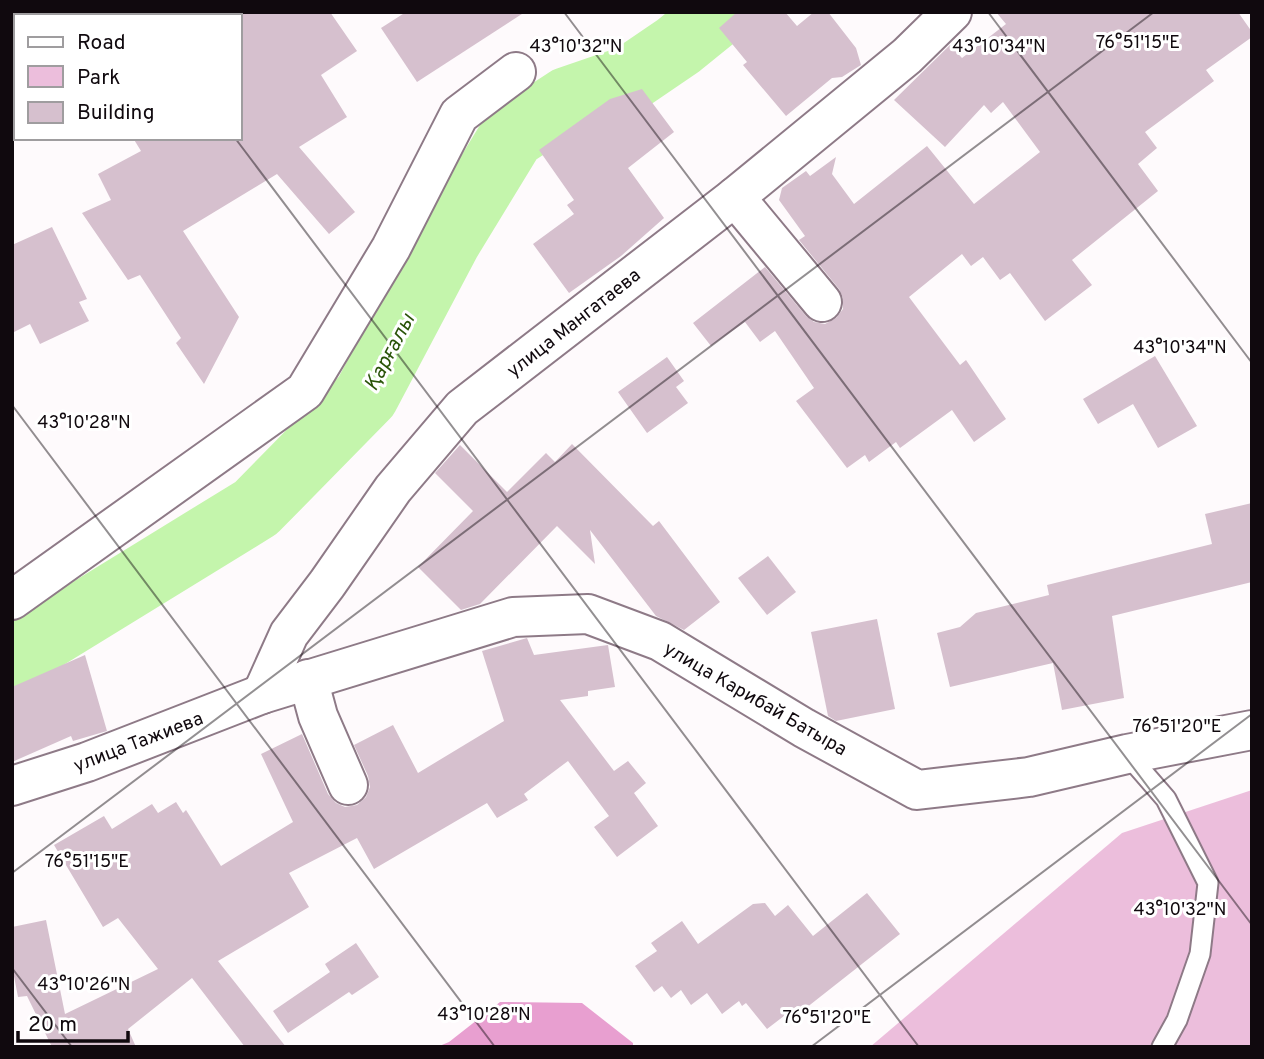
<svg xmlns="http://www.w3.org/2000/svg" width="1264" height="1059" font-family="Overpass,sans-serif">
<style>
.green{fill:#ecbedc}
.forest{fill:#e89fd0}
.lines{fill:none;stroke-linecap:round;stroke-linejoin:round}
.river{stroke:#c4f5ac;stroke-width:66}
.building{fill:#d6c0ce}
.lane-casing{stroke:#8e7a87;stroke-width:23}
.street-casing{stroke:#8e7a87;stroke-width:42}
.secondary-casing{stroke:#8e7a87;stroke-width:42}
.lane{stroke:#fff;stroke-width:19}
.street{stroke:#fff;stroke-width:38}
.secondary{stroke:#fff;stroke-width:38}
.ticks{fill:none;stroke:#10090e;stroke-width:2;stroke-opacity:0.45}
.labels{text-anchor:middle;stroke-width:6;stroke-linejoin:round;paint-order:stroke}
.street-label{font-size:19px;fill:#10090e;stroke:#fff}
.water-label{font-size:21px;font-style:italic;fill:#2a5409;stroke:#fff}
.ticks-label{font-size:18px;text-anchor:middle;fill:#10090e;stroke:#fff;stroke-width:6;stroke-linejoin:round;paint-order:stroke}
</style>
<rect width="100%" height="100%" fill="#fefafc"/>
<path class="green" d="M1252,790v257h-382l252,-214z"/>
<path class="forest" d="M500,1002l82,1 51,40v4h-196l12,-5z"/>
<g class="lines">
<path class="river" d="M12,658l244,-150 110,-112 82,-155 64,-105 55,-36 64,-22 47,-32 42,-34"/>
</g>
<g class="building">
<path d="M240,12h90l27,39 -36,24 26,42 -48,30 56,65 -26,22 -52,-60 -94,57 56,86 -35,67 -28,-41 5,-5 -41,-63 -12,5 -46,-67 29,-13 -13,-26 43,-23 -8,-13h107z"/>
<path d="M406,12h119l-108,70 -36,-54z"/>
<path d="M737,12h48l12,14 17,-14h14l28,36 5,17 -19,12 -10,1 -46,38 -43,-51 4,-3 -28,-34z"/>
<path d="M996,12h242l14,20v5l-46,33 8,11 -69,51 12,16 -19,16 20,27 -86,69 20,25 -47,36 -35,-48 -10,7 -17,-23 -12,9 -9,-12 -53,43 51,68 6,-5 40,59 -32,23 -22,-32 -52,38 -4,-6 -27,20 -4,-7 -18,13 -51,-67 18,-13 -39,-57 -15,11 -15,-20 -34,24 -18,-23 72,-56 41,49 8,6 11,2 11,-6 7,-9v-11l-4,-9 -40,-49 6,-4 -26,-36 3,-12 24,-17 4,5 26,-19 -4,17 22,30 73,-58 47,58 66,-52 -37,-50 -12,11 -7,-8 -39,42 -51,-47 56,-55 12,13 44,-34z"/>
<path d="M642,89l32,43 -46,36 36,50 -43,38 -52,37 -36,-49 41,-30 -7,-9 7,-5 -35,-50 71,-51z"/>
<path d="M52,227l35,72 -8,3 10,19 -49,23 -10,-20 -18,9v-88z"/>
<path d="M1155,356l42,70 -39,22 -25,-44 -35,20 -15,-25z"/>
<path d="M667,357l17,24 -8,6 12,16 -41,30 -29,-41z"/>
<path d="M572,444l81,82 6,-5 61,81 -36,28 -28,-14 -66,-86 5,34 -38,-38 -77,78 -19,6 -43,-43 55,-56 -38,-38 25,-28 47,47 39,-39 9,9z"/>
<path d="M1252,503v79l-140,34 12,82 -62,12 -9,-47 -103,24 -13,-54 23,-6 16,-14 73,-18 -2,-10 165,-41 -7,-30z"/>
<path d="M768,556l28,36 -29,23 -29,-37z"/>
<path d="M877,619l18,90 -59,12 -8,-5 -17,-84z"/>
<path d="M527,638l7,17 74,-10 7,42 -27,4v5l-28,4 54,71 14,-10 18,22 -12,10 24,33 -41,31 -23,-30 15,-11 -41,-55 -44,33 4,6 -31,18 -10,-15 -113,66 -17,-31 -68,35 20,34 -91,54 68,86h-41l-53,-69 -64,51 8,18h-84l-25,-51 -9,1 -6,-31v-39l34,-7 19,94 93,-45 -40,-51 -15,9 -49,-82 50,-29 8,13 40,-25 6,9 18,-11 7,11 3,-3 35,56 72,-44 -32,-68 41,-20 26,60 8,9 9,4 12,-2 9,-8 4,-10 -2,-11 -14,-31 39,-20 25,48 86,-52 -22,-70z"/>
<path d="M85,655l22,76 -34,10 -2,-5 -59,26v-75z"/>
<path d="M867,893l33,41 -94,74 -9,-2 -30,23 -21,-26 -4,3 -3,-5 -17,13 -15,-21 -16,12 -10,-15 -10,8 -9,-12 -8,6 -19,-26 22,-15 -6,-8 31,-22 16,23 55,-40 12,-1 10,13 13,-11 25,31z"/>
<path d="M356,943l23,34 -27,18 -3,-3 -61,41 -15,-22 57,-39 -5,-8z"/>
</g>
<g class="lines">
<defs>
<path id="lane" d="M1127,754l39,45 42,84 -8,71 -23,66 -15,27"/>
<g id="street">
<path d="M735,197l87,105"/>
<path d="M12,600l293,-209 86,-143 68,-133 57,-43"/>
<path d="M308,679l10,37 30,69"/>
<path d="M262,694l27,-60 38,-50 66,-95 69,-81 273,-211 172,-141 45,-44"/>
</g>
<path id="secondary" d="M12,786l75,-24 175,-68 251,-77 75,-3 72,27 144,87 113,62 112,-13 98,-23 125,-24"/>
</defs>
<use href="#lane" class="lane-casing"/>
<use href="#street" class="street-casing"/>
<use href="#secondary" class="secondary-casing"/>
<use href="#lane" class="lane"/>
<use href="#street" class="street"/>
<use href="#secondary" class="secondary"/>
</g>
<path class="ticks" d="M140,12l2,4M564,12l688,913M988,12l264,351M121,16l4,-4M12,97l4,-2M235,138l684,909M12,405l483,642M12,873l1142,-861M12,968l60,79M811,1047l441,-333"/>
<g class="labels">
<g class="street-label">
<text transform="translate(573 322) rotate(-38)" y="7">улица Мангатаева</text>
<text transform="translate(756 698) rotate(30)" y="7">улица Карибай Батыра</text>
<text transform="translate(138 741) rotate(-21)" y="7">улица Тажиева</text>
</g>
<g class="water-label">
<text transform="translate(389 352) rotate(-62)" y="7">Қарғалы</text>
</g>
</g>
<g class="ticks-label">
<text x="1138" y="48">76°51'15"E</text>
<text x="576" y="52">43°10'32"N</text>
<text x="999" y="52">43°10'34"N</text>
<text x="1180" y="353">43°10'34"N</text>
<text x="84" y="428">43°10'28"N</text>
<text x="1177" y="732">76°51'20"E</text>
<text x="87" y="867">76°51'15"E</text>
<text x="1180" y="915">43°10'32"N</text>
<text x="84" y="990">43°10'26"N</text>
<text x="484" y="1020">43°10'28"N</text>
<text x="827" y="1023">76°51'20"E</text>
</g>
<rect width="1264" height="1059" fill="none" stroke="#10090e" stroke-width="28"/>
<rect x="14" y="14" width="228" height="126" fill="#ffffff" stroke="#9f9d9f" stroke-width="2"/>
<rect x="28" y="37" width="35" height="10" fill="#ffffff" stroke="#9f9d9f" stroke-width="2"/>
<text x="77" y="49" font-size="21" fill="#10090e">Road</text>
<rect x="28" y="66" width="35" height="21" fill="#ecbedc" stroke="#9f9d9f" stroke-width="2"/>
<text x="77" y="84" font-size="21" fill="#10090e">Park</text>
<rect x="28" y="102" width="35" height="21" fill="#d6c0ce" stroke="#9f9d9f" stroke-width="2"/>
<text x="77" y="119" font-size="21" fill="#10090e">Building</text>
<path d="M18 1031v10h110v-10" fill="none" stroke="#10090e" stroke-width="3.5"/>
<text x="28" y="1031" font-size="21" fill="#10090e" stroke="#ffffff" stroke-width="5" paint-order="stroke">20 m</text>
</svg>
